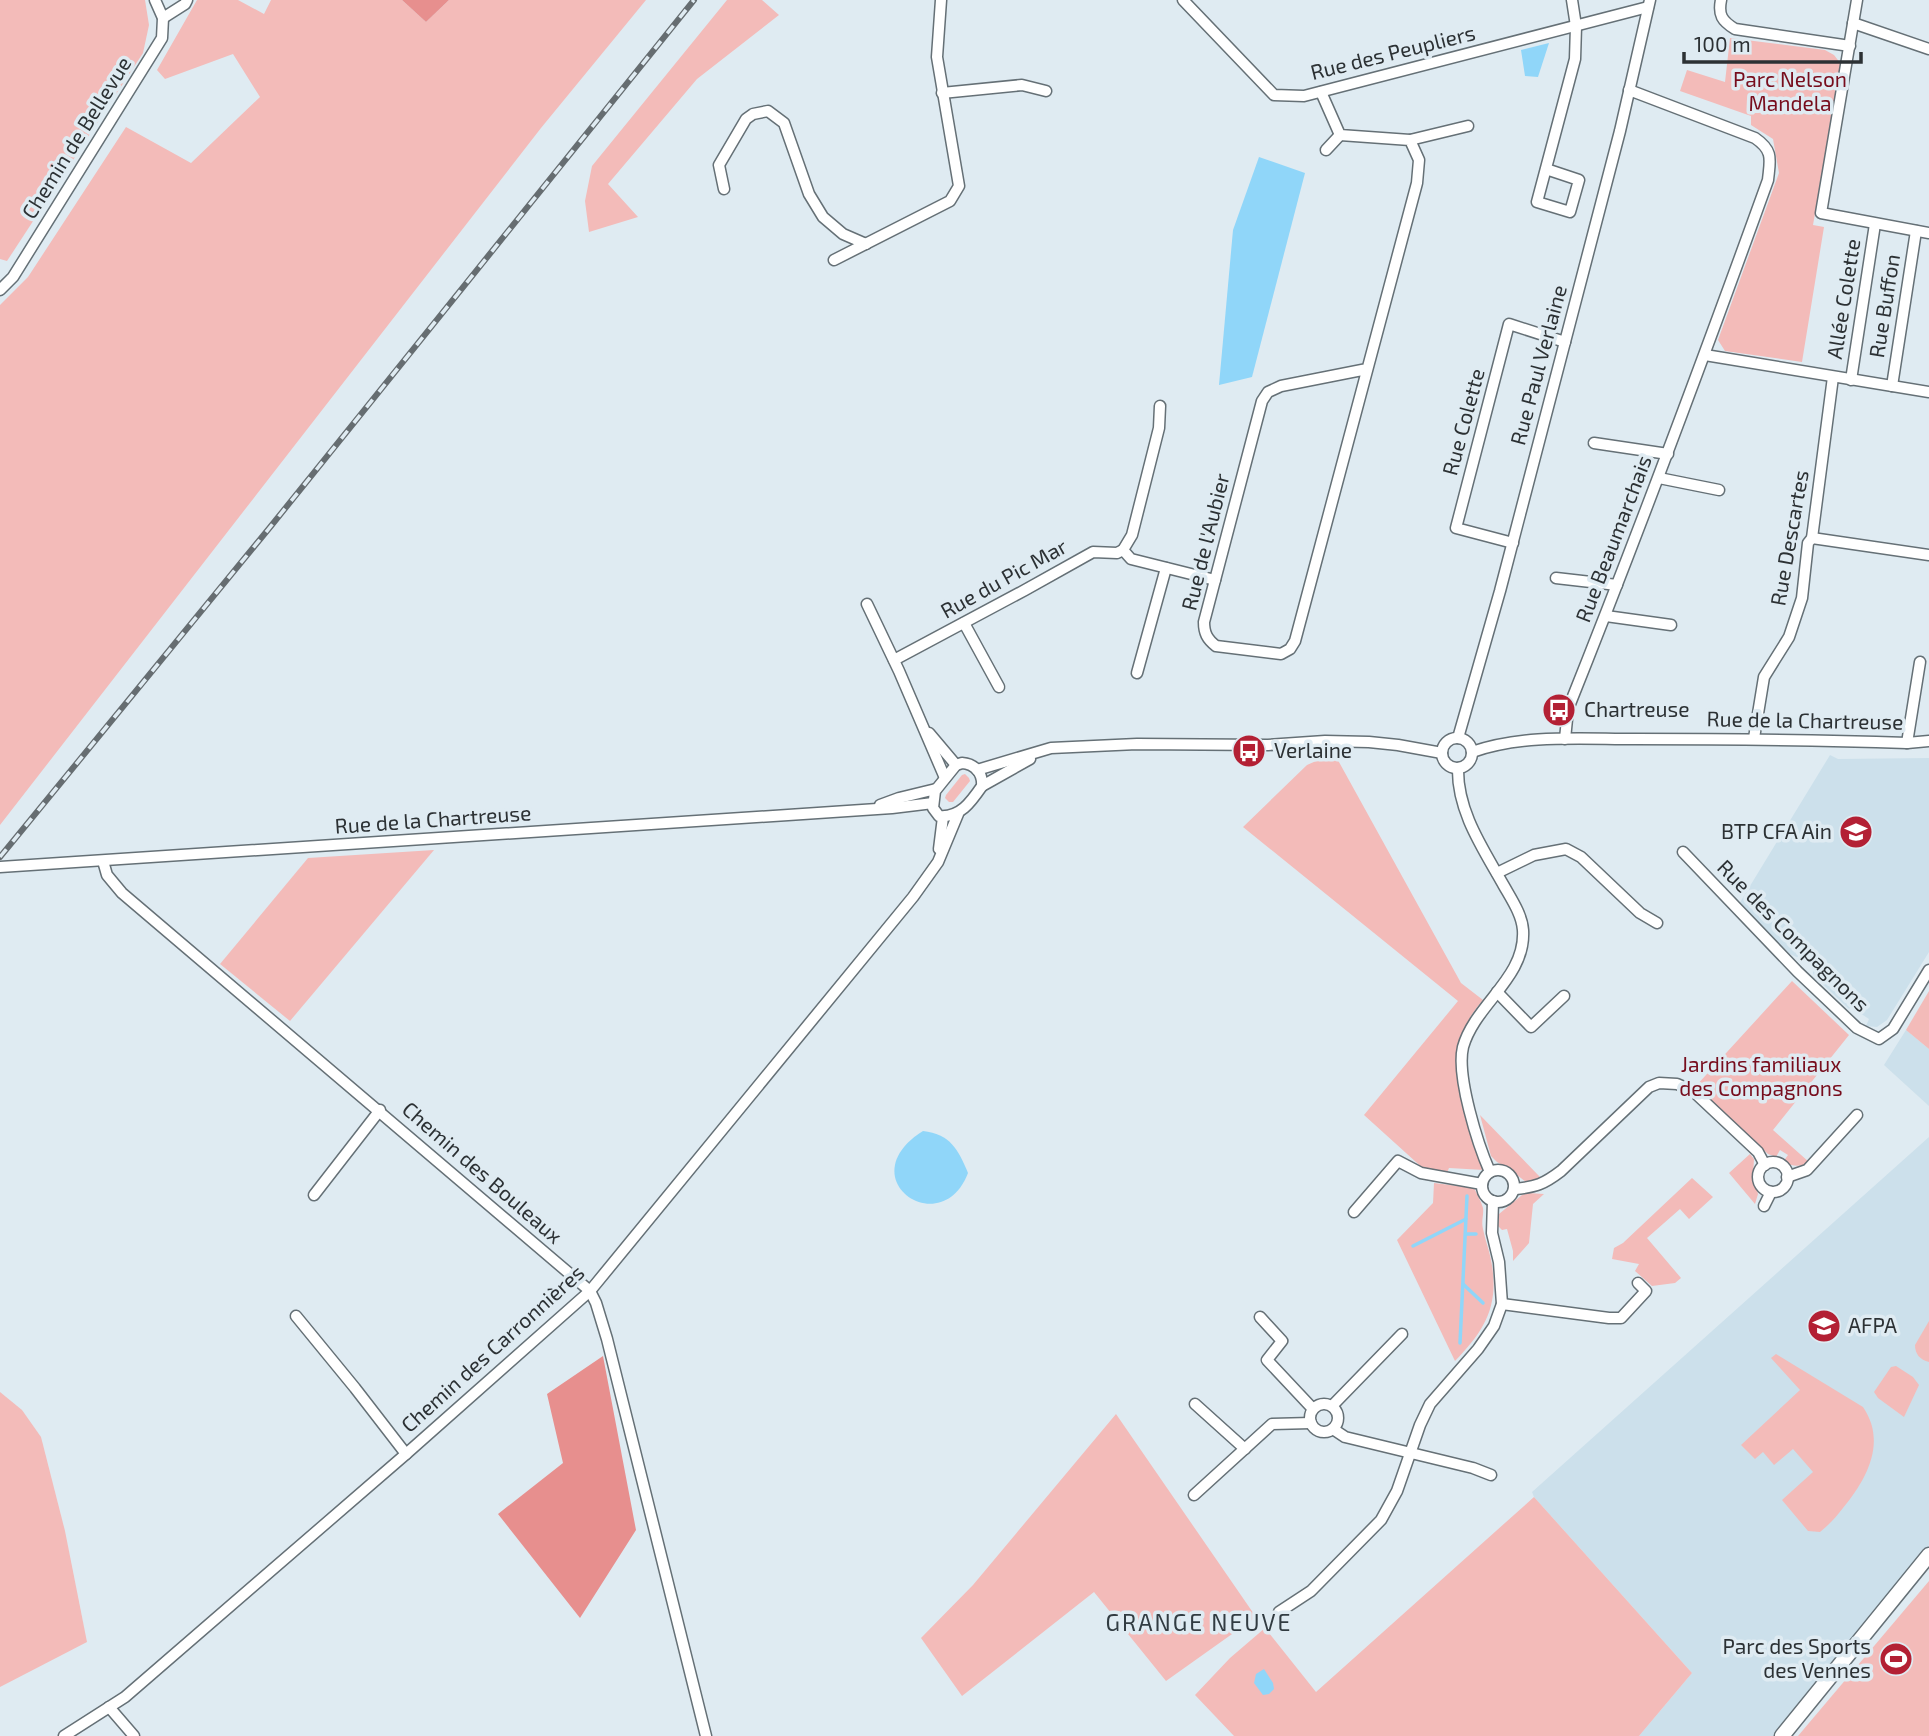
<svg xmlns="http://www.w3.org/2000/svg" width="1929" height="1736" font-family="'Exo 2',sans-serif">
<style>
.built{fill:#cce0eb}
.green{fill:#f3bbb9}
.forest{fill:#e78f8e}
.water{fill:#90d6f9}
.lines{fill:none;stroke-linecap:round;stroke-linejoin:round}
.stream{stroke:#90d6f9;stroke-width:3.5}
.street-casing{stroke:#657076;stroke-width:13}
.secondary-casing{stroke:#657076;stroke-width:17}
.street{stroke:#fff;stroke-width:10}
.secondary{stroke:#fff;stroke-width:14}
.rail-casing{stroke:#666d71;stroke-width:6}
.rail{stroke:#dfebf2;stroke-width:3.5;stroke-dasharray:10;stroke-linecap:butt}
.labels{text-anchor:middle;stroke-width:7;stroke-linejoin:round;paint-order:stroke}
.street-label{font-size:21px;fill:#2c3134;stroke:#dfebf2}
.park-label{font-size:21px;fill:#770d1d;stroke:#dfebf2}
.poi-label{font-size:21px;fill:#2c3134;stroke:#dfebf2;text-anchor:start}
.neighbourhood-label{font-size:23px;letter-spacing:2px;fill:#323c42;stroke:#dfebf2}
</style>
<rect width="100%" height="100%" fill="#dfebf2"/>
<g class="built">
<path d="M1830,755l8,4 91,-1v194l-42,68 -10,7 -11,-1 3,-7 -18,-12 -2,2 -34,-32 -2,-4 2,-9 -8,-6 -4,2 -13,-6 -51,-50z"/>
<path d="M1906,1030l23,19v57l-45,-41z"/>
<path d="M1929,1137v408l-155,191h-135l53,-63 -158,-176 -2,-5z"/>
</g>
<g class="green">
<path d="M0,0h145l4,25 -6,28 -136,208 -7,-2z"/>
<path d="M197,0h41l26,14 7,-14h131l24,22 23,-22h197l-105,128 -541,697v-520l28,-28 98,-150 65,36 69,-66 -27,-43 -68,25 -8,-9z"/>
<path d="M727,0h35l17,15 -82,64 -89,105 30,33 -49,15 -4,-31 7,-35z"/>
<path d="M1730,38l95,12 9,5 7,9 -28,161 11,2 -22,135 -77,-11 -7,-11 61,-167 -6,-34 -22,-14v-9l-71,-25 7,-21 38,12z"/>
<path d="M1334,753l127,230 22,17c-48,54 -18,110 1,170l-35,-2 -3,7 -19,-3 -63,-57 94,-114 -215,-174 64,-62z"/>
<path d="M965,774l4,4 1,3 -17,21h-4l-4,-4 1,-3 16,-20z"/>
<path d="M434,850l-144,171 -70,-57 88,-106z"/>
<path d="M1792,981l57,54 -76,95 36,32c-10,6 -16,4 -26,0l5,-7 -8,-5 -4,7 -8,-3 -73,-67z"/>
<path d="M1929,991v58l-23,-19z"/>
<path d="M1480,1115l60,62 -3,5 -7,3 -22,-17 -11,-6 -6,-6z"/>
<path d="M1750,1154l4,5 -1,17 5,18 -3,10 -26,-31z"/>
<path d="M1692,1178l21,19 -24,22 -9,-10 -33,29 34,40 -6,5 -23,3 -17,-15 4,-7 -27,-5 2,-11 9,-5z"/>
<path d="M1434,1183l40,5c3,6 7,13 9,20 1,6 -2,14 0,21 2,10 6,21 8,31 9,45 -6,70 -36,101l-58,-121 36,-37z"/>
<path d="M1528,1193l16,1 -11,10 -4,39 -16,18v-10l-6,-22 -5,1 -4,-4 1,-12 23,-19z"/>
<path d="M1929,1321v41c-9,-2 -14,-8 -14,-17z"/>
<path d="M1776,1354l87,53c24,35 4,72 -20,101 -7,9 -14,17 -23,24l-12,-1 -26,-31 31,-28 -20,-23 -19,16 -11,-13 -8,7 -14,-14 59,-55 -29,-32z"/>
<path d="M1896,1366l17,11 6,8 -15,32 -26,-19 -4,-6 17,-25z"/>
<path d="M0,1392l22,18 19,27 24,94 22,111 -87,45z"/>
<path d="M1116,1414l140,203 -90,64 -72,-89 -132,104 -41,-58 52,-53z"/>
<path d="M1534,1497l158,176 -53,63h-405l-39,-41 35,-37 35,-30 51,64z"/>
<path d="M1929,1581v155h-131z"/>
</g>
<g class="forest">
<path d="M402,0h47l-23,22z"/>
<path d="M603,1356l33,174 -56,88 -82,-104 65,-51 -16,-69z"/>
</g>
<g class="water">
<path d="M1549,43l-11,34 -13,-1 -4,-26z"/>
<path d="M1259,157l46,16 -53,204 -33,8 14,-155z"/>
<path d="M923,1131c27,3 35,18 45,42 -27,70 -120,5 -45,-42z"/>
<path d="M1264,1669l9,14 1,6 -5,5 -6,1 -9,-12 2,-9z"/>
</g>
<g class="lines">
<g class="stream">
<path d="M1466,1234h10"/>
<path d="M1413,1246l53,-27"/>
<path d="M1463,1284l20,19"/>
<path d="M1460,1343l7,-147"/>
</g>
<defs>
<g id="street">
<path d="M1183,0l91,95 30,1 344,-89"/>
<path d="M1721,0c-3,15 1,21 14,29l115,17"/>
<path d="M1857,0l-36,213 108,20"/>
<path d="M163,18l22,-14 2,-4"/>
<path d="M1853,23l76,26"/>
<path d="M1321,92l19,43 70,5 9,20 -2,23 -122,458 -5,8 -9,5 -65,-8c-9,-7 -12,-13 -12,-24l58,-221 6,-9 13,-6 86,-17"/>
<path d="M942,93l80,-8 24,6"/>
<path d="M1410,140l58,-14"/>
<path d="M1326,150l14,-15"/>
<path d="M1546,169l33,11 -9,32 -33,-10 38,-143 1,-33 -4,-26"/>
<path d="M724,189l-5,-24 27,-46 7,-5 15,-3 16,12 25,71 14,23 20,17 23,10"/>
<path d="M834,260l116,-59 9,-15 -22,-129 4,-57"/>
<path d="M0,290l13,-13 149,-239 1,-20 -8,-18"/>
<path d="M1705,355l224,37"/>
<path d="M1851,380l24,-156"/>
<path d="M1892,386l24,-155"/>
<path d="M1594,443l74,11"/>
<path d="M1659,478l60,12"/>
<path d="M1812,538l117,17"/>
<path d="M1513,543l-57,-15 53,-204 56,18"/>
<path d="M1123,550l9,-15 27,-107 1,-22"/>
<path d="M1556,578l61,7"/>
<path d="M867,604l32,67 46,107"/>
<path d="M1606,616l65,9"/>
<path d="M964,623l35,64"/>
<path d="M894,660l131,-70 68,-38 24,1 6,-3 8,9 84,21"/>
<path d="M1137,673l29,-105"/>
<path d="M929,733l27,32"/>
<path d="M1458,738l42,-147 120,-460 30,-131"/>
<path d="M1754,738l10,-61 25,-40 13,-39 6,-55 4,-5 21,-161"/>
<circle cx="1457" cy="753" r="15"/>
<path d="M1565,739l3,-30c70,-175 136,-352 200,-529 2,-20 6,-29 -13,-42l-126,-48"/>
<path d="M1907,743l13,-81"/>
<path d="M1472,752c52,-18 109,-13 163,-13 91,0 181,1 272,4l22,-2"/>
<path d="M962,763c13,1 21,10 20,23 -11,16 -22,32 -43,30l-6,-8 2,-17 21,-26z"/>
<path d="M1458,768c-1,44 26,82 46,118 8,14 18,29 19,44 3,48 -48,74 -60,117 -7,29 15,98 27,125"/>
<path d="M977,770l74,-22 86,-4 131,1 57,-4 44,1 29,3 44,8"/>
<path d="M982,786l48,-27"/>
<path d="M880,805l19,-7 37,-9"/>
<path d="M939,849l4,-32"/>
<path d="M1683,852l114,119 60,57 22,11 14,-10 36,-59"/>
<path d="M103,861l4,14 15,18 468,398 6,12 11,36 99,397"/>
<path d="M0,867l788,-52 104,-7 41,-5"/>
<path d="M1497,873l37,-18 32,-6 15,8 59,56 17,10"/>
<path d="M1497,992l34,35 33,-31"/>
<circle cx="1773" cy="1177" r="15"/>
<circle cx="1498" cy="1186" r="16"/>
<path d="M1787,1177l20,-7 50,-55"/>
<path d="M1515,1189c21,-2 29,-5 46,-18l88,-84 10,-4 18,1 16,7 65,61 7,13"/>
<path d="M314,1195l66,-85"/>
<path d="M1764,1206l7,-14"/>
<path d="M1354,1212l44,-51 23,12 61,11"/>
<path d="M1502,1304l107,14h12l25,-27 -8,-8"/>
<path d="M296,1316l59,72 51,66"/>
<path d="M1260,1317l22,24 -15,19 46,49"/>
<path d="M1195,1404l50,45"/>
<circle cx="1324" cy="1418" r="14"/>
<path d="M1332,1406l70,-72"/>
<path d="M1333,1429l12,8 128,31 18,7"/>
<path d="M1194,1495l78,-71 39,-1"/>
<path d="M1279,1612l32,-21 70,-71 16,-29 23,-66 10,-21 48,-55 16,-23 8,-22 -3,-42 -7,-29 1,-32"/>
<path d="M109,1707l25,29"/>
<path d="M64,1736l61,-39 281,-243 184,-163 323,-394 25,-35 20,-48"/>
</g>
<path id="secondary" d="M1782,1736l147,-181"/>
</defs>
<use href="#street" class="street-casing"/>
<use href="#secondary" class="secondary-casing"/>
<use href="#street" class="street"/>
<use href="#secondary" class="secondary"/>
<defs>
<path id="rail" d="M0,857l271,-331 423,-526"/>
</defs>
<use href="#rail" class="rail-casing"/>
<use href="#rail" class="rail"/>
</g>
<defs>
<symbol id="bus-disc" viewBox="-11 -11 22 22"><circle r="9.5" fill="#b32034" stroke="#dfebf2"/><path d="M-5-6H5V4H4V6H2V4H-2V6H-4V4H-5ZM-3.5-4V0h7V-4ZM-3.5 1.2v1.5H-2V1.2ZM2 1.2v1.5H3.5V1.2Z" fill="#fff"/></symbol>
<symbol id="university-disc" viewBox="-11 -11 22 22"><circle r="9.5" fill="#b32034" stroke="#dfebf2"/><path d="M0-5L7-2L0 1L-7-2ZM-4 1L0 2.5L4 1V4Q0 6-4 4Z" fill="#fff"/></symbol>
<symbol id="stadium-disc" viewBox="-11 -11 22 22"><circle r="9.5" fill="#b32034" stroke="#dfebf2"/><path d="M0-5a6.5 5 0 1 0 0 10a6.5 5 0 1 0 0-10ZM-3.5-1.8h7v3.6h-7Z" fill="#fff"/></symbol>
</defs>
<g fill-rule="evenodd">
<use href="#bus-disc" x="1540" y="691" width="38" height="38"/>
<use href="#bus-disc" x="1230" y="732" width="38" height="38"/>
<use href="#university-disc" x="1837" y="813" width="38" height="38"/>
<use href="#university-disc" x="1805" y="1307" width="38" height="38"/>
<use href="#stadium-disc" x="1877" y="1640" width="38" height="38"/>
</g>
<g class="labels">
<g class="street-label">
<text transform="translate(1393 53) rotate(-14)" y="7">Rue des Peupliers</text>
<text transform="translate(77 138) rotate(-58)" y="7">Chemin de Bellevue</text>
<text transform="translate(1844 299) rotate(-81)" y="7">Allée Colette</text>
<text transform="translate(1885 306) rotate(-81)" y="7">Rue Buffon</text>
<text transform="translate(1539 365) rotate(-75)" y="7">Rue Paul Verlaine</text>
<text transform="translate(1464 422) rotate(-75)" y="7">Rue Colette</text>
<text transform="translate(1790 538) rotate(-80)" y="7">Rue Descartes</text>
<text transform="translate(1614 539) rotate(-69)" y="7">Rue Beaumarchais</text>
<text transform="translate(1206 542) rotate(-76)" y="7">Rue de l'Aubier</text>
<text transform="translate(1004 579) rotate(-29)" y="7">Rue du Pic Mar</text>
<text transform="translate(1805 721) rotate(1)" y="7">Rue de la Chartreuse</text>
<text transform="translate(433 820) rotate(-4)" y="7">Rue de la Chartreuse</text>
<text transform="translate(1793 936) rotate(45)" y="7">Rue des Compagnons</text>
<text transform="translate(482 1173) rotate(41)" y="7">Chemin des Bouleaux</text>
<text transform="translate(493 1349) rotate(-42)" y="7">Chemin des Carronnières</text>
</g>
<g class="park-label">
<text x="1790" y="87">Parc Nelson<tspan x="1790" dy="24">Mandela</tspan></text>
<text x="1761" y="1072">Jardins familiaux<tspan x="1761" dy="24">des Compagnons</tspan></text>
</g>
<g class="poi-label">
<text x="1584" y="717">Chartreuse</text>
<text x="1274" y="758">Verlaine</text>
<text x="1832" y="839" text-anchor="end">BTP CFA Ain</text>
<text x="1848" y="1333">AFPA</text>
<text x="1871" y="1654" text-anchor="end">Parc des Sports<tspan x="1871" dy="24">des Vennes</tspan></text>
</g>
<g class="neighbourhood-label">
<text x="1199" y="1631">GRANGE NEUVE</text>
</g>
</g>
<path d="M1684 52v10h177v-10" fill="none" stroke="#2c3134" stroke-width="3.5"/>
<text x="1694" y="52" font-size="21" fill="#2c3134" stroke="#dfebf2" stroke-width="5" paint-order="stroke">100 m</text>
</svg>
